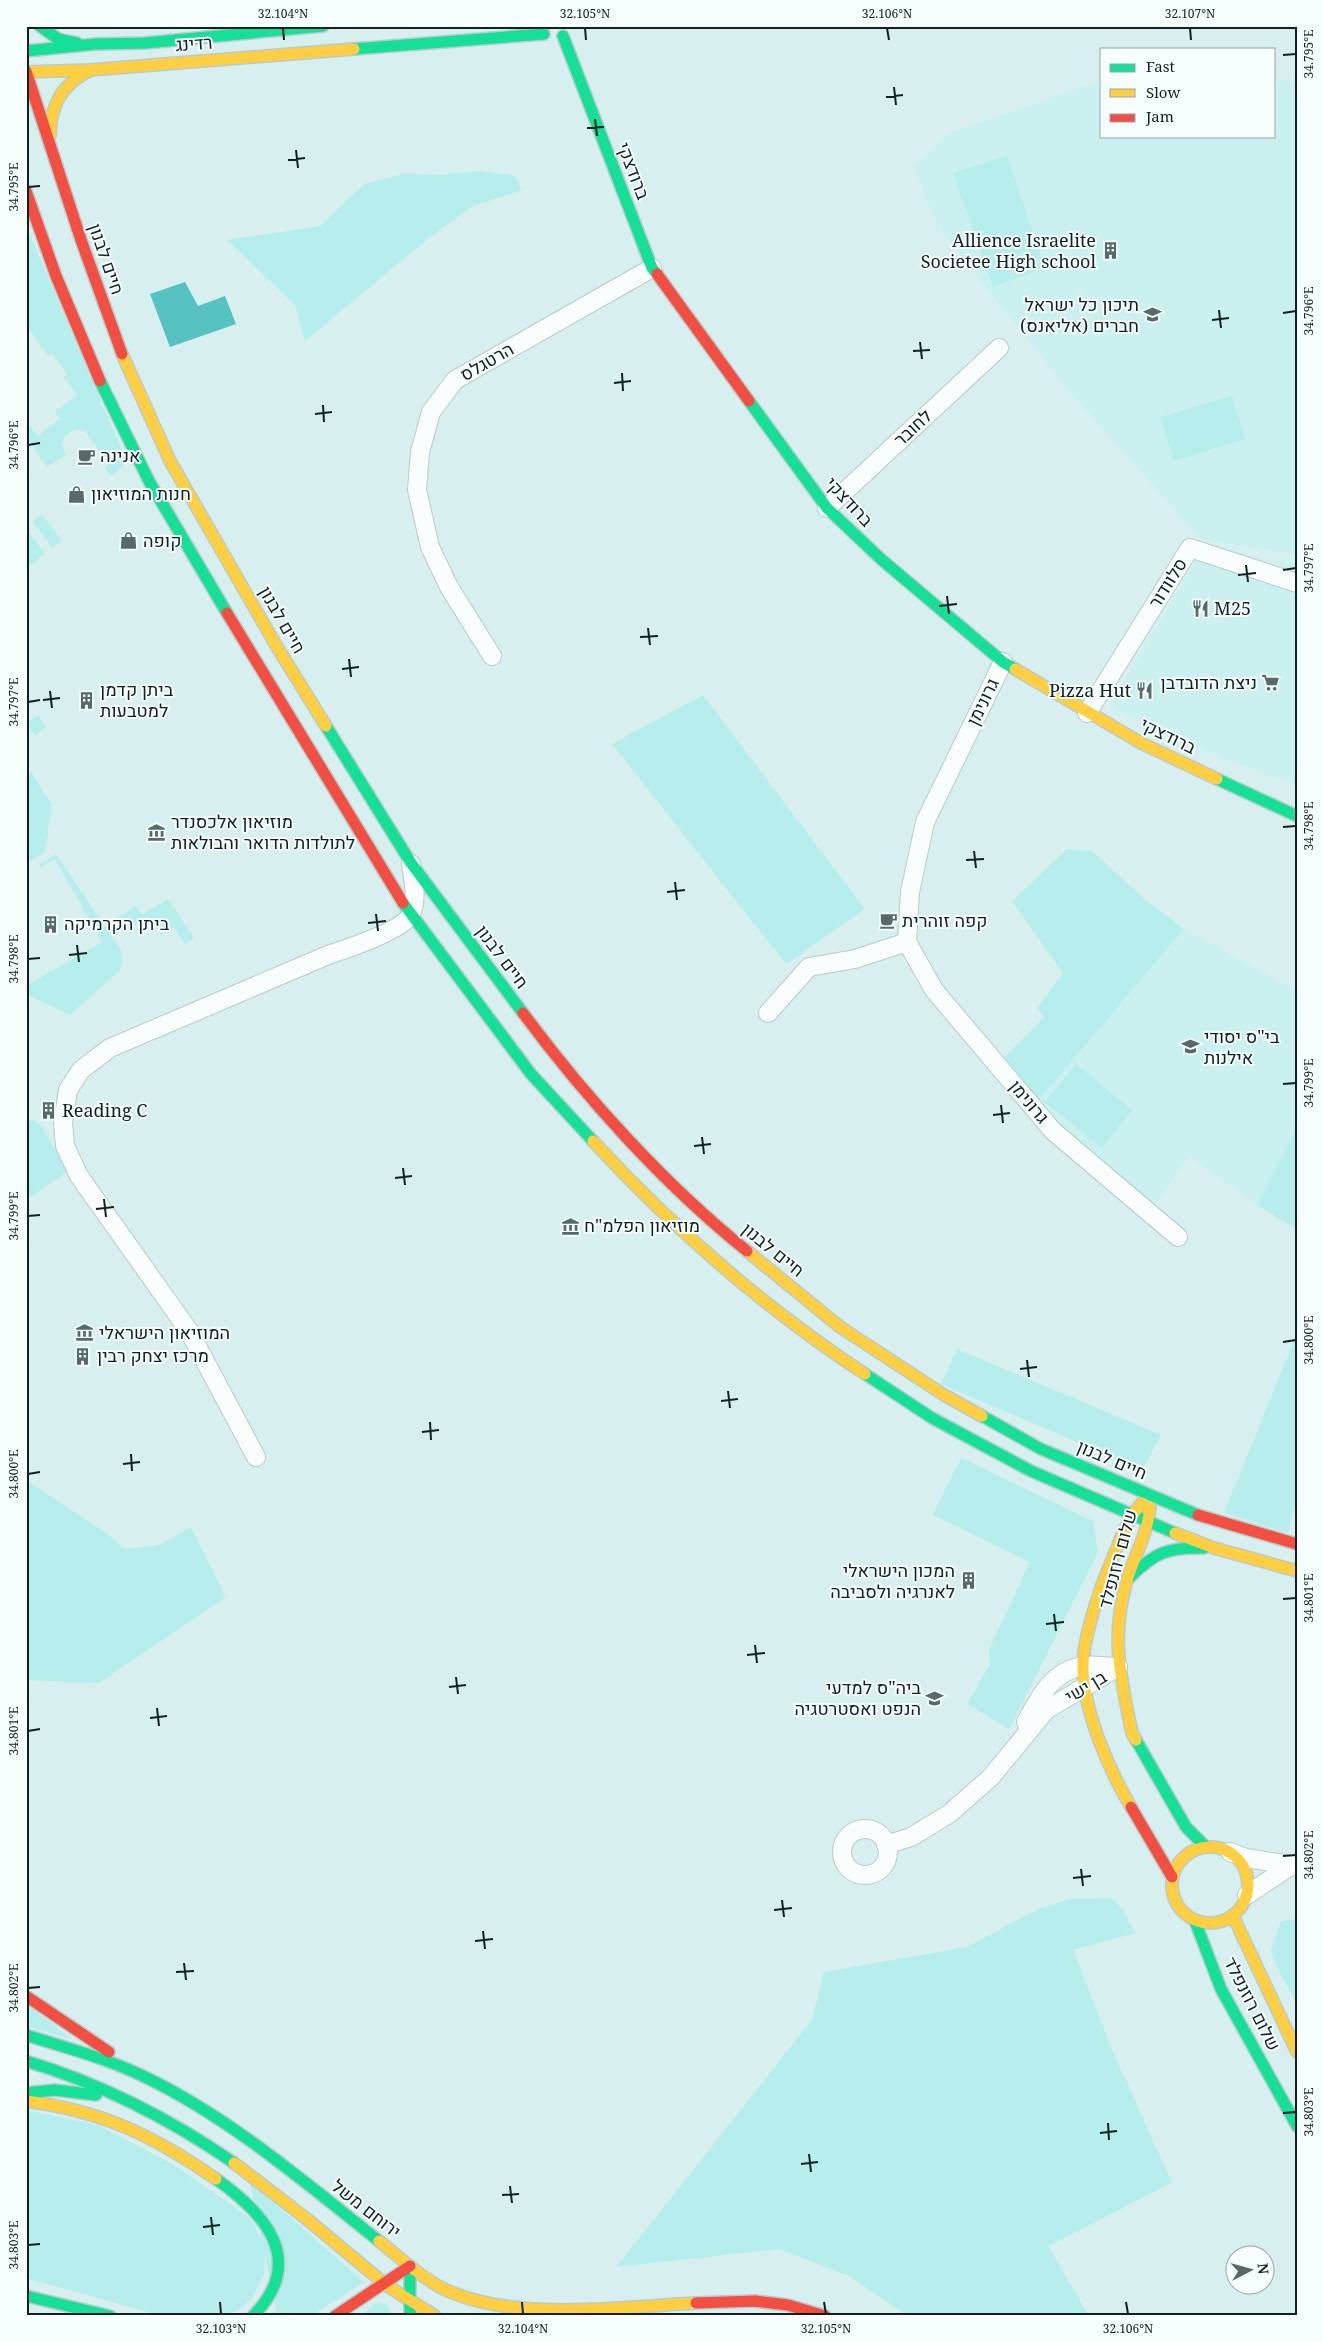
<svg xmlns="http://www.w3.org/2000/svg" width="1323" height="2342" font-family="'Noto Serif',Heebo,serif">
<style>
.built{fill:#caf1f0}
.green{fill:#b6eeed}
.water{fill:#56c2c2}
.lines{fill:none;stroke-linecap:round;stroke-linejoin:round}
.street-casing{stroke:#b9cbcb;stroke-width:20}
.fast-casing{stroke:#b9cbcb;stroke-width:14}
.slow-casing{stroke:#b9cbcb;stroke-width:14}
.jam-casing{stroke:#b9cbcb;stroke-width:14}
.street{stroke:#f9fdfd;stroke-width:18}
.fast{stroke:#16e098;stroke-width:11}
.slow{stroke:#ffcf43;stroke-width:11}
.jam{stroke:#f24e42;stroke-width:11}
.ticks{fill:none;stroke:#112120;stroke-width:2}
.labels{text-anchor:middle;stroke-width:4;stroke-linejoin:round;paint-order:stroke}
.street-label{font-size:18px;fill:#112120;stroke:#f6fefe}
.poi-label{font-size:18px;fill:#112120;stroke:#f6fefe;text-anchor:start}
.neatline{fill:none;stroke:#112120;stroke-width:2}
.ticks-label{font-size:12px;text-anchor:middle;fill:#112120}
</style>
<rect width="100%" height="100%" fill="#d8efef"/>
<g class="built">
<path d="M1288,79l9,6v470l-95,-15 -125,-140 -137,-169 -26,-64 36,-35 152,-52v56h172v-53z"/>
<path d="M1206,544l91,22v220l-76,-28 -112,-51z"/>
<path d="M1184,929l113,62v136l-40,78 -68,-49 -34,49 -119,-102z"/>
</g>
<g class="green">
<path d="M1007,156l38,112 -52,19 -40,-114z"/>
<path d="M479,171l36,5 7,14 -49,16 -43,31 -125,104 -10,-36 -68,-65 93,-14 44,-42 39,-10 39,1z"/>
<path d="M26,226l100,234 -5,8 -10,8 -6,-8 4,-3 -23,-33c-11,-5 -20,0 -24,11l4,12 -19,12 -21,-31v-15l12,15 22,-17 -5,-7 22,-17 -13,-18 3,-3 -15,-20 -4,2 -22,-32z"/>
<path d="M1232,396l13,43 -71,22 -14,-44z"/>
<path d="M42,514l20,27 -10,7 -19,-26z"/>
<path d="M26,528l19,26 -19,14z"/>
<path d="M703,695l162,214 -79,55 -174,-220z"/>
<path d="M38,715l8,12 -11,8 -9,-12z"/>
<path d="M31,772l21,33 -7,47 -19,12v-89z"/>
<path d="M1067,849l25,2 55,50 37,28 -148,174 -36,-41 44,-45 -7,-9 26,-35 -51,-72z"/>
<path d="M56,854l65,96 1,14 -3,7 -49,44 -44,-21v-8l76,-44 -47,-83 -15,8 -1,-2z"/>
<path d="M168,899l26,39 -9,6 -11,-17 -13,8 -13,-19 -23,15 -8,-13 19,-12 6,9z"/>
<path d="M1076,1064l56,46 -30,38 -57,-46z"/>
<path d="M26,1115l4,6 4,-1 8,7 26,44 -42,29z"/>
<path d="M1297,1127v102l-40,-24z"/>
<path d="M1297,1333v164l-9,36 -64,-20z"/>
<path d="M957,1349l204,86 -19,35 -201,-86z"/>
<path d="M961,1458l132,63 5,32 -89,176 -42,-25 23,-40 -1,-15 41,-87 -97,-47z"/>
<path d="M26,1480l83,55 15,14 35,-4 32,-18 35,70 -127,86 -73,-3z"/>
<path d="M1112,1898l11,12 12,23 -62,17 38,97 61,136 -124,63 41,70h-181l-59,-40 -70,-27 -163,18 196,-247 12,-48 143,-25 72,-38 30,-10z"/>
<path d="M1297,1919v85l-19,-34 -7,-20 10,-29z"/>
<path d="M26,2003l45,36 -45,-13z"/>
<path d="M26,2110l72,15 76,40 76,53 15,27 -1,29 -12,24 -13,12 -17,6h-60l-136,-38z"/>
<path d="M250,2182l114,100 -53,34h-41l6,-6z"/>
<path d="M375,2303l12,1 5,12h-30z"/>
</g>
<path class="water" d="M185,282l13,24 27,-10 11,28 -66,23 -20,-53z"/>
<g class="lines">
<defs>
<g id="street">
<path d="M827,508l172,-160"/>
<path d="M492,656l-43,-69 -19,-40 -13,-57 3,-38 11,-40 24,-32 197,-112"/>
<path d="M1003,662l-78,160 -15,70 -3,50 27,48 119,141 125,106"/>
<path d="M1087,713l103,-165 107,35"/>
<path d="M768,1013l41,-46 46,-8 52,-17"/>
<path d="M256,1457l-67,-126 -110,-155 -14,-30 -2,-23 5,-33 13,-20 29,-22 218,-93c18,-6 76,-25 83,-41 7,-16 2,-34 0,-50"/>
<path d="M1026,1722c13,-24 26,-51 57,-56 11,-2 24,1 35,1"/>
<circle cx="865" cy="1852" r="23"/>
<path d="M886,1845l25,-8 38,-23 42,-37 55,-67 72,-43"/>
<path d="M1230,1852l16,6 51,8"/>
<path d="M1247,1895l45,-30"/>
</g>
<g id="fast">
<path d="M40,26l18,13 19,4"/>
<path d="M563,36l89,232 5,6"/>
<path d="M354,49l190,-15"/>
<path d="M26,51l70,-7 49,-1 178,-17"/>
<path d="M100,381l49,100 78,132"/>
<path d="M749,401l78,107 55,52 121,102 12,7"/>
<path d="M326,726l85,137 112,150"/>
<path d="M1217,779l80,37"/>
<path d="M403,903l128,171 62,67"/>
<path d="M865,1374l67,44 99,53 144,62"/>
<path d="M982,1416l59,33 157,66"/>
<path d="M1130,1577c25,-25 39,-30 74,-29"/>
<path d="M1136,1740l50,87 20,20"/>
<path d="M1195,1921l26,68 76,137"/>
<path d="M26,2035c41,13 83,24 121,43 83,40 160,106 232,163"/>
<path d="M26,2061c76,23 143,57 208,102"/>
<path d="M26,2093l29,-3 41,5"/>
<path d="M216,2179c50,35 91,82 37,137"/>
<path d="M410,2266v50"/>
<path d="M26,2296l84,20"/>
</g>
<g id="slow">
<path d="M26,72l64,-2 264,-21"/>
<path d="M50,135c1,-32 12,-50 40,-65"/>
<path d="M122,354l48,107 107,186 49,79"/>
<path d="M1015,669l126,74 76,36"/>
<path d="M593,1141c80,87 173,168 272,233"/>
<path d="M747,1251l93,76 104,68 38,21"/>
<path d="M1175,1533l39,15 83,23"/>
<path d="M1136,1740l-4,-7c-12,-58 -22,-98 -4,-156 8,-24 20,-45 22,-70"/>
<path d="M1131,1807c-22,-37 -48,-97 -48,-140 0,-29 17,-80 29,-107 8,-20 15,-41 30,-57"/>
<circle cx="1210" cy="1885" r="38"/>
<path d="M1233,1916l64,136"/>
<path d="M26,2101c77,10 128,35 190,78"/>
<path d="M234,2163l74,57 78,65 49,31"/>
<path d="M379,2241c20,16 39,34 61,46 70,36 178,20 256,16"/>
</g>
<g id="jam">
<path d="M26,71l55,169 41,114"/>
<path d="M26,191l30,85 44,105"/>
<path d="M657,274l92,127"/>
<path d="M227,613l176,290"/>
<path d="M523,1013c63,85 142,172 224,238"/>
<path d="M1198,1515l99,29"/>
<path d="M1131,1807l41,70"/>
<path d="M26,1996l83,56"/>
<path d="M696,2303l59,-2 33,4 37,11"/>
<path d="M335,2316l75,-50"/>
</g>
</defs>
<use href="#street" class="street-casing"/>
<use href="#fast" class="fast-casing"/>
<use href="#slow" class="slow-casing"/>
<use href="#jam" class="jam-casing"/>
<use href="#street" class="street"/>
<use href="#fast" class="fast"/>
<use href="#slow" class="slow"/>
<use href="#jam" class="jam"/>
</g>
<path class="ticks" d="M283,28l1,12M585,28l1,12M887,28l2,12M1190,28l1,12M1283,55l13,-1M894,87l2,18M886,97l17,-2M595,119l2,17M587,128l17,-1M296,150l2,18M288,160l17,-2M28,187l12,-1M1219,310l2,18M1283,313l13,-2M1212,320l17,-2M920,342l2,17M913,351l17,-1M622,373l1,18M614,383l17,-2M323,405l1,17M315,414l17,-2M28,445l12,-2M1246,565l2,17M1283,570l13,-2M1238,575l18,-2M947,596l2,18M939,606l18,-2M648,628l2,17M640,637l18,-1M349,659l2,18M342,669l17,-2M50,691l2,17M43,700l17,-2M28,702l12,-2M1283,827l13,-1M974,851l2,17M966,860l18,-1M675,882l2,18M667,892l18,-2M376,914l2,17M368,923l18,-2M77,945l2,17M69,955l18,-2M28,959l12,-1M1283,1084l13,-1M1001,1105l2,18M993,1115l17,-2M702,1137l2,17M694,1146l17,-2M403,1168l2,17M395,1178l17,-2M104,1199l2,18M96,1209l18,-2M28,1216l12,-1M1283,1342l13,-2M1027,1360l2,17M1020,1369l17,-2M728,1391l2,17M721,1401l17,-2M430,1422l1,18M422,1432l17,-2M131,1454l1,17M123,1464l17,-2M28,1474l12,-2M1283,1599l13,-1M1054,1614l2,17M1046,1624l18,-2M755,1645l2,18M747,1655l18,-2M456,1677l2,17M449,1687l17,-2M157,1708l2,18M150,1718l17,-2M28,1731l12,-2M1283,1856l13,-1M1081,1869l2,17M1073,1878l18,-2M782,1900l2,17M774,1910l18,-2M483,1931l2,18M475,1941l18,-2M184,1963l2,17M176,1972l18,-1M28,1988l12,-1M1283,2113l13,-1M1108,2123l1,17M1100,2133l17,-2M809,2154l2,18M801,2164l17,-2M510,2186l2,17M502,2195l17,-1M211,2217l2,18M203,2227l17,-2M28,2245l12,-1M220,2302l1,12M522,2302l1,12M824,2302l2,12M1126,2302l2,12"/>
<defs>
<symbol id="building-bare" viewBox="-9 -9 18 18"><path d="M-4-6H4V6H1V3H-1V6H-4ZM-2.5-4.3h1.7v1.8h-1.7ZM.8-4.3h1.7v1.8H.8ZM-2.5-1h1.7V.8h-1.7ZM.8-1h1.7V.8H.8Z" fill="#576968" stroke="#f6fefe" stroke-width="2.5" paint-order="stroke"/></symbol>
<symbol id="school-bare" viewBox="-9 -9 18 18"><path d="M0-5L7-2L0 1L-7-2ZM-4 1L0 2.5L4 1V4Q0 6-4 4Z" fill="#576968" stroke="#f6fefe" stroke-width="2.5" paint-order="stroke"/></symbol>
<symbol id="cafe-bare" viewBox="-9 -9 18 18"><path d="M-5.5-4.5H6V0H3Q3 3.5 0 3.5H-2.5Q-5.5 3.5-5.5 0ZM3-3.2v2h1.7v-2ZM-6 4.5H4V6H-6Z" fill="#576968" stroke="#f6fefe" stroke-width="2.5" paint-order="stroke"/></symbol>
<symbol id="shop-bare" viewBox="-9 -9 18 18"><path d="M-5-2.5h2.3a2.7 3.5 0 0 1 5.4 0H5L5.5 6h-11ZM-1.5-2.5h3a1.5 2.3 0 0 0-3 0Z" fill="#576968" stroke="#f6fefe" stroke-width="2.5" paint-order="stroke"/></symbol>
<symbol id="restaurant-bare" viewBox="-9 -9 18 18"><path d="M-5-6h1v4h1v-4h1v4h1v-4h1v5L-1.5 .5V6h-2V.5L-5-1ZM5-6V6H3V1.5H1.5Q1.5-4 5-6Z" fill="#576968" stroke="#f6fefe" stroke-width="2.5" paint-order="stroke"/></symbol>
<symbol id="supermarket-bare" viewBox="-9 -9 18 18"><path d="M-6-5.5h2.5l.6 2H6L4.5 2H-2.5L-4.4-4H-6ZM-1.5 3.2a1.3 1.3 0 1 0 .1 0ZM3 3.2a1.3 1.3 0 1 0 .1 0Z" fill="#576968" stroke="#f6fefe" stroke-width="2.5" paint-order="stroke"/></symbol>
<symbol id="museum-bare" viewBox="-9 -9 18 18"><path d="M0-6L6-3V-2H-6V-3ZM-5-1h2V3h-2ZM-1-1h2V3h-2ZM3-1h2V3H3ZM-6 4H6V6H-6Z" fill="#576968" stroke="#f6fefe" stroke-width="2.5" paint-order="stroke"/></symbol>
</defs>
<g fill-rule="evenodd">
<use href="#building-bare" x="1098" y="238" width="25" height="25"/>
<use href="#school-bare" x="1140" y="302" width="25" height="25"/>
<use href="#cafe-bare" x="74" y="444" width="25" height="25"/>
<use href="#shop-bare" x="64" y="482" width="25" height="25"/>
<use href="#shop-bare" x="116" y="528" width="25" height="25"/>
<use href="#restaurant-bare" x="1188" y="596" width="25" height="25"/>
<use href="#supermarket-bare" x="1258" y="670" width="25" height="25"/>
<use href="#restaurant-bare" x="1132" y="678" width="25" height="25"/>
<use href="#building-bare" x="74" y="688" width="25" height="25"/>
<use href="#museum-bare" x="144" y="820" width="25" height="25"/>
<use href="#cafe-bare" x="876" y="908" width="25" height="25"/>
<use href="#building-bare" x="38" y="912" width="25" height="25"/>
<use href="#school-bare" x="1178" y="1034" width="25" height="25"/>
<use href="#building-bare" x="36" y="1098" width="25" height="25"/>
<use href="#museum-bare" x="558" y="1214" width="25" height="25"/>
<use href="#museum-bare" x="72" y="1320" width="25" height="25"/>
<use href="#building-bare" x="70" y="1344" width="25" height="25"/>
<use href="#building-bare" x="956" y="1568" width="25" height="25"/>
<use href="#school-bare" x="922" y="1686" width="25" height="25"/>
</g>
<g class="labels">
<g class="street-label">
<text transform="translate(194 44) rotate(-4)" y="6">רדינג</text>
<text transform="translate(633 171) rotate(69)" y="6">ברודצקי</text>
<text transform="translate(106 259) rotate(71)" y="6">חיים לבנון</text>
<text transform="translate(487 362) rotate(-30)" y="6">הרטגלס</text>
<text transform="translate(913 428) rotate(-43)" y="6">לחובר</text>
<text transform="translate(849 502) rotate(47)" y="6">ברודצקי</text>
<text transform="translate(1168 583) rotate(-58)" y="6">סלוודור</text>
<text transform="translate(282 620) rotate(60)" y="6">חיים לבנון</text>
<text transform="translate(983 702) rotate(-64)" y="6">גרונימן</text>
<text transform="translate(1168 736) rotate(26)" y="6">ברודצקי</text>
<text transform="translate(502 957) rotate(53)" y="6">חיים לבנון</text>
<text transform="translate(1029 1102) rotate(50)" y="6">גרונימן</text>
<text transform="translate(773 1250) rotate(39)" y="6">חיים לבנון</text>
<text transform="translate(1112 1460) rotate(23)" y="6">חיים לבנון</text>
<text transform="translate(1118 1559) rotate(-75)" y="6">שלום רוזנפלד</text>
<text transform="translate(1086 1687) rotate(-31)" y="6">בן ישי</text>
<text transform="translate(1252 2004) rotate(63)" y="6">שלום רוזנפלד</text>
<text transform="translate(366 2209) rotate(38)" y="6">ירוחם משל</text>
</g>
<g class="poi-label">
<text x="1096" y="247" text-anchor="end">Allience Israelite<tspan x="1096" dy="21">Societee High school</tspan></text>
<text x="1139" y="311" text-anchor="end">תיכון כל ישראל<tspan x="1139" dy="21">חברים (אליאנס)</tspan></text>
<text x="100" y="462">אנינה</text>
<text x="91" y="500">חנות המוזיאון</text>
<text x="143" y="547">קופה</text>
<text x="1214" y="615">M25</text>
<text x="1257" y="689" text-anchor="end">ניצת הדובדבן</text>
<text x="100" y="696">ביתן קדמן<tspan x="100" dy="21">למטבעות</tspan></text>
<text x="1131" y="697" text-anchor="end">Pizza Hut</text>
<text x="171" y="828">מוזיאון אלכסנדר<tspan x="171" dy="21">לתולדות הדואר והבולאות</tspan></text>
<text x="902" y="927">קפה זוהרית</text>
<text x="64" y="930">ביתן הקרמיקה</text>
<text x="1204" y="1043">בי"ס יסודי<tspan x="1204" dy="21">אילנות</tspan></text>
<text x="62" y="1117">Reading C</text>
<text x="584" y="1232">מוזיאון הפלמ"ח</text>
<text x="99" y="1339">המוזיאון הישראלי</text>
<text x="97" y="1362">מרכז יצחק רבין</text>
<text x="955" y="1577" text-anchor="end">המכון הישראלי<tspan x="955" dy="21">לאנרגיה ולסביבה</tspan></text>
<text x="921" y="1694" text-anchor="end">ביה"ס למדעי<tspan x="921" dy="21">הנפט ואסטרטגיה</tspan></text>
</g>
</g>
<rect width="1323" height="2342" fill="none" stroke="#f6fefe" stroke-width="55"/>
<rect x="1100" y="48" width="175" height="90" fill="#f6fefe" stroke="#9aa6a5"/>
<rect x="1110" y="64" width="25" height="8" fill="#16e098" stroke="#9aa6a5"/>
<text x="1146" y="72" font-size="15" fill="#112120">Fast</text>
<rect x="1110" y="89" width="25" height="8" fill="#ffcf43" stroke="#9aa6a5"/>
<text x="1146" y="98" font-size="15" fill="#112120">Slow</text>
<rect x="1110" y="114" width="25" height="8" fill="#f24e42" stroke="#9aa6a5"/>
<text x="1146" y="122" font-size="15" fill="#112120">Jam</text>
<g transform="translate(1250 2270) rotate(84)"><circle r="24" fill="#f6fefe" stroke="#9aa6a5"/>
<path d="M0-4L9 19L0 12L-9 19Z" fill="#576968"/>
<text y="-8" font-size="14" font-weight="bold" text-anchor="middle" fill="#112120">N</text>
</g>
<rect x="28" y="28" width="1268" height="2286" class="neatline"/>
<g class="ticks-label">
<text x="283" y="18">32.104°N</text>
<text x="585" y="18">32.105°N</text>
<text x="887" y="18">32.106°N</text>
<text x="1190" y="18">32.107°N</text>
<text transform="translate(1309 54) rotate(-90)" y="4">34.795°E</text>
<text transform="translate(14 187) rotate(-90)" y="4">34.795°E</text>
<text transform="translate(1309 311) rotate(-90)" y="4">34.796°E</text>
<text transform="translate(14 445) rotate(-90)" y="4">34.796°E</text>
<text transform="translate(1309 568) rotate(-90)" y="4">34.797°E</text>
<text transform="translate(14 702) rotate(-90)" y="4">34.797°E</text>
<text transform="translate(1309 826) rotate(-90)" y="4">34.798°E</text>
<text transform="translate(14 959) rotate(-90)" y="4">34.798°E</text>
<text transform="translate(1309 1083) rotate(-90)" y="4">34.799°E</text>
<text transform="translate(14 1216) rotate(-90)" y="4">34.799°E</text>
<text transform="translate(1309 1340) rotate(-90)" y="4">34.800°E</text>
<text transform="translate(14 1474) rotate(-90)" y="4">34.800°E</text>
<text transform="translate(1309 1598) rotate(-90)" y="4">34.801°E</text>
<text transform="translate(14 1731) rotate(-90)" y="4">34.801°E</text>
<text transform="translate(1309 1855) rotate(-90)" y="4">34.802°E</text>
<text transform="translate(14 1988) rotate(-90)" y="4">34.802°E</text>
<text transform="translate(1309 2112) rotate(-90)" y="4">34.803°E</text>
<text transform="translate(14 2245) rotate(-90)" y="4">34.803°E</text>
<text x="221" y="2333">32.103°N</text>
<text x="523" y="2333">32.104°N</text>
<text x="826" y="2333">32.105°N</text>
<text x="1128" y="2333">32.106°N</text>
</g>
</svg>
